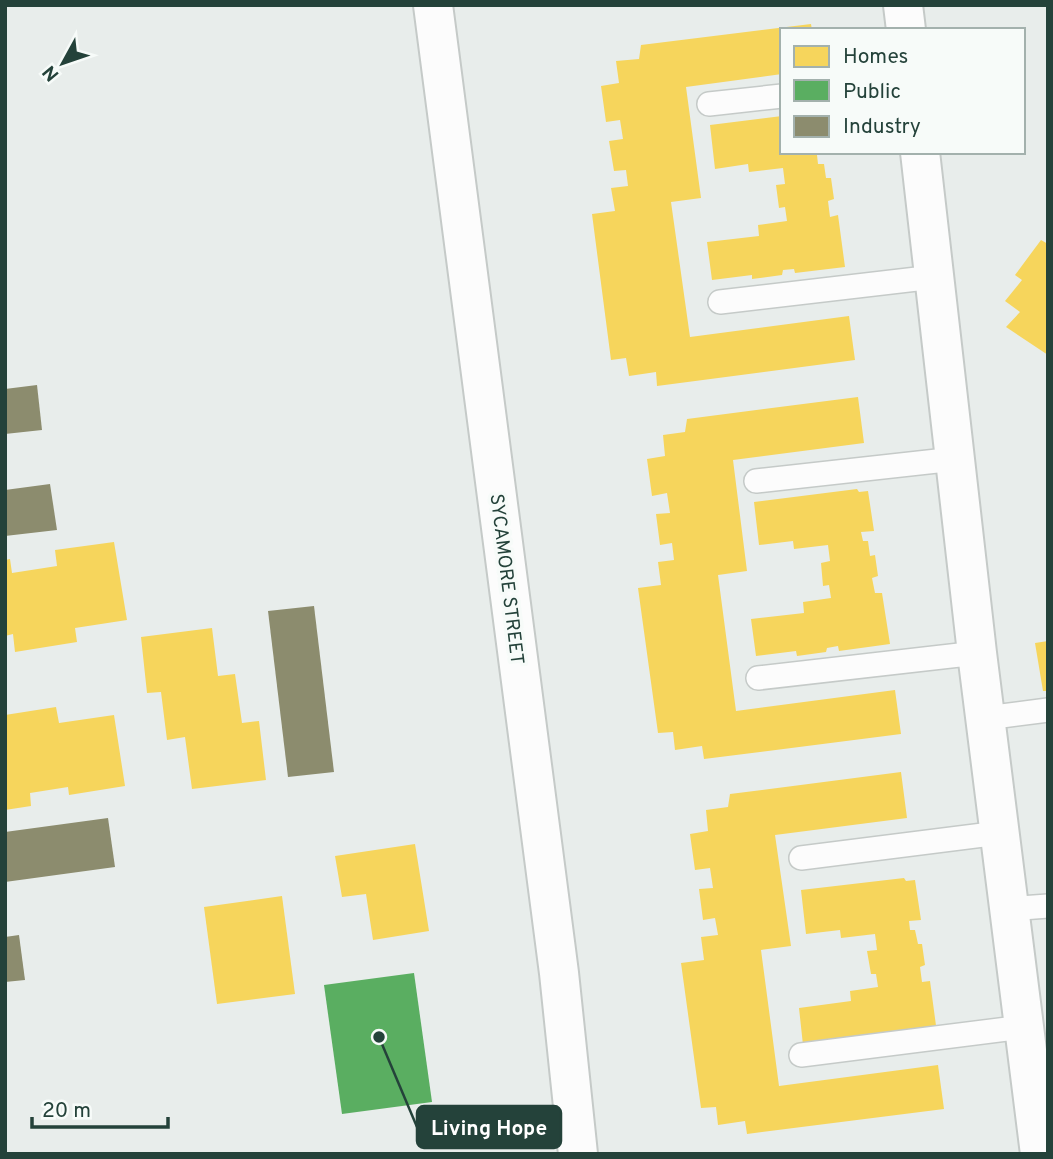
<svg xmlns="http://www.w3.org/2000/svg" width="1053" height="1159" font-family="Overpass,sans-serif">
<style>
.homes{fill:#f6d55c}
.public{fill:#5aae61}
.industry{fill:#8c8c6e}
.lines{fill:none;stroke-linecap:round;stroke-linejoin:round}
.service-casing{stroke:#c5cac8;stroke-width:26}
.minor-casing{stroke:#c5cac8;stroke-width:42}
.tertiary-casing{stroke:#c5cac8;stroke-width:42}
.service{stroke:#fcfcfc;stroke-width:23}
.minor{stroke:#fcfcfc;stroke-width:38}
.tertiary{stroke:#fcfcfc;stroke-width:38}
.labels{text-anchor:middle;stroke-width:7;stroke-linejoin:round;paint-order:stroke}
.street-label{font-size:19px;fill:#24423a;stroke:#f7fbf9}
.leader{fill:none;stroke:#24423a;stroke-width:2.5}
.callout-dot{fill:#24423a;stroke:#f7fbf9;stroke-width:2.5}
.callout{fill:#24423a;stroke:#24423a;stroke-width:2.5}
.callout-label{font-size:21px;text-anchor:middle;font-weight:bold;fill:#fff}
</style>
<rect width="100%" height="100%" fill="#e8edeb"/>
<g class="homes">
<path d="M811,24l1,6h-30v44l-96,13 15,111 -30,4 19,135 159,-21 6,44 -198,26 -1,-14 -27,4 -3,-18 -15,2 -19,-146 23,-3 -4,-23 17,-2 -2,-16 -12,1 -5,-30 14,-2 -3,-19 -14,2 -5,-36 18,-3 -3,-22 23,-2 2,-14z"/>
<path d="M782,116v36h44v2l-9,1 1,9h6l2,14h5l3,21 -6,2 2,16 8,-2 7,52 -50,6 -1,-4 -11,1 -1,5 -30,4v-4l-40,5 -5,-38 52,-6 -1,-11 29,-4 -2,-14 -6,1 -3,-23 9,-1 -2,-16 -34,4 -1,-8 -33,5 -5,-44z"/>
<path d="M1041,240l7,4v111l-42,-28 14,-15 -15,-11 17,-21 -7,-5z"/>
<path d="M858,397l6,46 -131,17 14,111 -29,4 18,136 159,-21 6,44 -197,25 -2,-13 -27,4 -2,-18 -15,1 -20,-145 23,-3 -3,-23 16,-2 -2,-17 -12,2 -4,-31 14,-1 -3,-20 -15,3 -5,-37 18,-3 -2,-21 22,-3 2,-13z"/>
<path d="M857,489l2,3 9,-1 6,40 -13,1 2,9h5l2,15 5,-1 3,21 -6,2 3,15h7l8,51 -51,7 -1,-5 -11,2 -1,4 -29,4 -1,-5 -40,5 -5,-37 53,-6 -1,-11 28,-4 -2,-13 -6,1 -2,-23 9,-2 -2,-16 -34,4 -1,-8 -34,4 -5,-43z"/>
<path d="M114,542l13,78 -52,8 2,14 -62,10 -2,-18 -8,2v-76l5,-1 2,14 45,-7 -2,-16z"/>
<path d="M212,628l6,48 17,-2 7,49 17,-2 7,59 -74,9 -7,-52 -18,3 -6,-48 -14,1 -6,-56z"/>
<path d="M1048,641v50h-5l-8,-48z"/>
<path d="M56,707l3,16 55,-8 11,71 -56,9 -1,-8 -38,6 1,13 -26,4v-95z"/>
<path d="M901,772l6,46 -132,17 16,111 -30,4 18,136 159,-21 6,44 -197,25 -2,-13 -27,4 -2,-18 -15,1 -20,-145 23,-3 -3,-23 17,-2 -3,-17 -12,2 -4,-31 14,-1 -3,-20 -15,2 -5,-36 18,-3 -2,-21 22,-3 2,-13z"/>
<path d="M415,844l14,87 -56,9 -7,-46 -24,3 -7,-41z"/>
<path d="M904,878l2,3 9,-1 6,40 -12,1 1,9h5l3,14h4l3,21 -5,2 2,15 8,-1 7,52 -134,12 -4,-37 52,-7 -1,-10 28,-4 -2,-13h-5l-4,-23 10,-1 -2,-16 -34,4 -1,-8 -34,4 -5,-44z"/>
<path d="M282,896l13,98 -78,10 -13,-97z"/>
</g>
<path class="public" d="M414,973l18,129 -90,12 -18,-129z"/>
<g class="industry">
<path d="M37,385l5,45 -37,4v-45z"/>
<path d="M50,484l7,46 -52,6v-46z"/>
<path d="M314,606l20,166 -46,5 -20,-166z"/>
<path d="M108,818l7,49 -110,15v-50z"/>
<path d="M19,935l6,45 -20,2v-45z"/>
</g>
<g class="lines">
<defs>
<g id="service">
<path d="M709,104l73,-8"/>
<path d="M720,302l214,-25"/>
<path d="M756,481l199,-22"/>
<path d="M758,678l219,-25"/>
<path d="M986,718l62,-8"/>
<path d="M801,858l198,-25"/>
<path d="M1008,909l40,-3"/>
<path d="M801,1055l222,-28"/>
</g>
<g id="minor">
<path d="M903,5l3,25"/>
<path d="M920,152l57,501 63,501"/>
</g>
<path id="tertiary" d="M433,5l126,968 19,181"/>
</defs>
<use href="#service" class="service-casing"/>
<use href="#minor" class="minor-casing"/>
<use href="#tertiary" class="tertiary-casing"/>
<use href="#service" class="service"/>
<use href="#minor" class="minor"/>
<use href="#tertiary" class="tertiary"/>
</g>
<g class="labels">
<g class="street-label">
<text transform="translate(508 579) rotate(83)" y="7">SYCAMORE STREET</text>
</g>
</g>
<path class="leader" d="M379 1037L417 1127"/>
<circle class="callout-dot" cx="379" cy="1037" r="7"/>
<rect class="callout" x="417" y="1106" width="144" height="42" rx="7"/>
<g class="callout-label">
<text x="489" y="1135">Living Hope</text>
</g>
<rect width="1053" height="1159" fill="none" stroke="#24423a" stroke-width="14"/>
<rect x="780" y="28" width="245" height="126" fill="#f7fbf9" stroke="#a3b1ad" stroke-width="2"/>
<rect x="794" y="46" width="35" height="21" fill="#f6d55c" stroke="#a3b1ad" stroke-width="2"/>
<text x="843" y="63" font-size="21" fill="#24423a">Homes</text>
<rect x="794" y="80" width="35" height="21" fill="#5aae61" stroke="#a3b1ad" stroke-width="2"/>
<text x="843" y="98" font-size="21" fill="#24423a">Public</text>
<rect x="794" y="116" width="35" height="21" fill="#8c8c6e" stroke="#a3b1ad" stroke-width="2"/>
<text x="843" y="133" font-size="21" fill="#24423a">Industry</text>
<g transform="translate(63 63) rotate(230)" stroke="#f7fbf9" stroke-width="5" paint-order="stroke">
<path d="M0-5L12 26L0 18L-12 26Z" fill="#24423a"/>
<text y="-10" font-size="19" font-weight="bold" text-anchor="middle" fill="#24423a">N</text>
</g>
<path d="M32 1117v10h136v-10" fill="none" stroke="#24423a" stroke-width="3.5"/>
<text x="42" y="1117" font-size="21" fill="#24423a" stroke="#f7fbf9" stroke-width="5" paint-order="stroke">20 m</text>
</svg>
